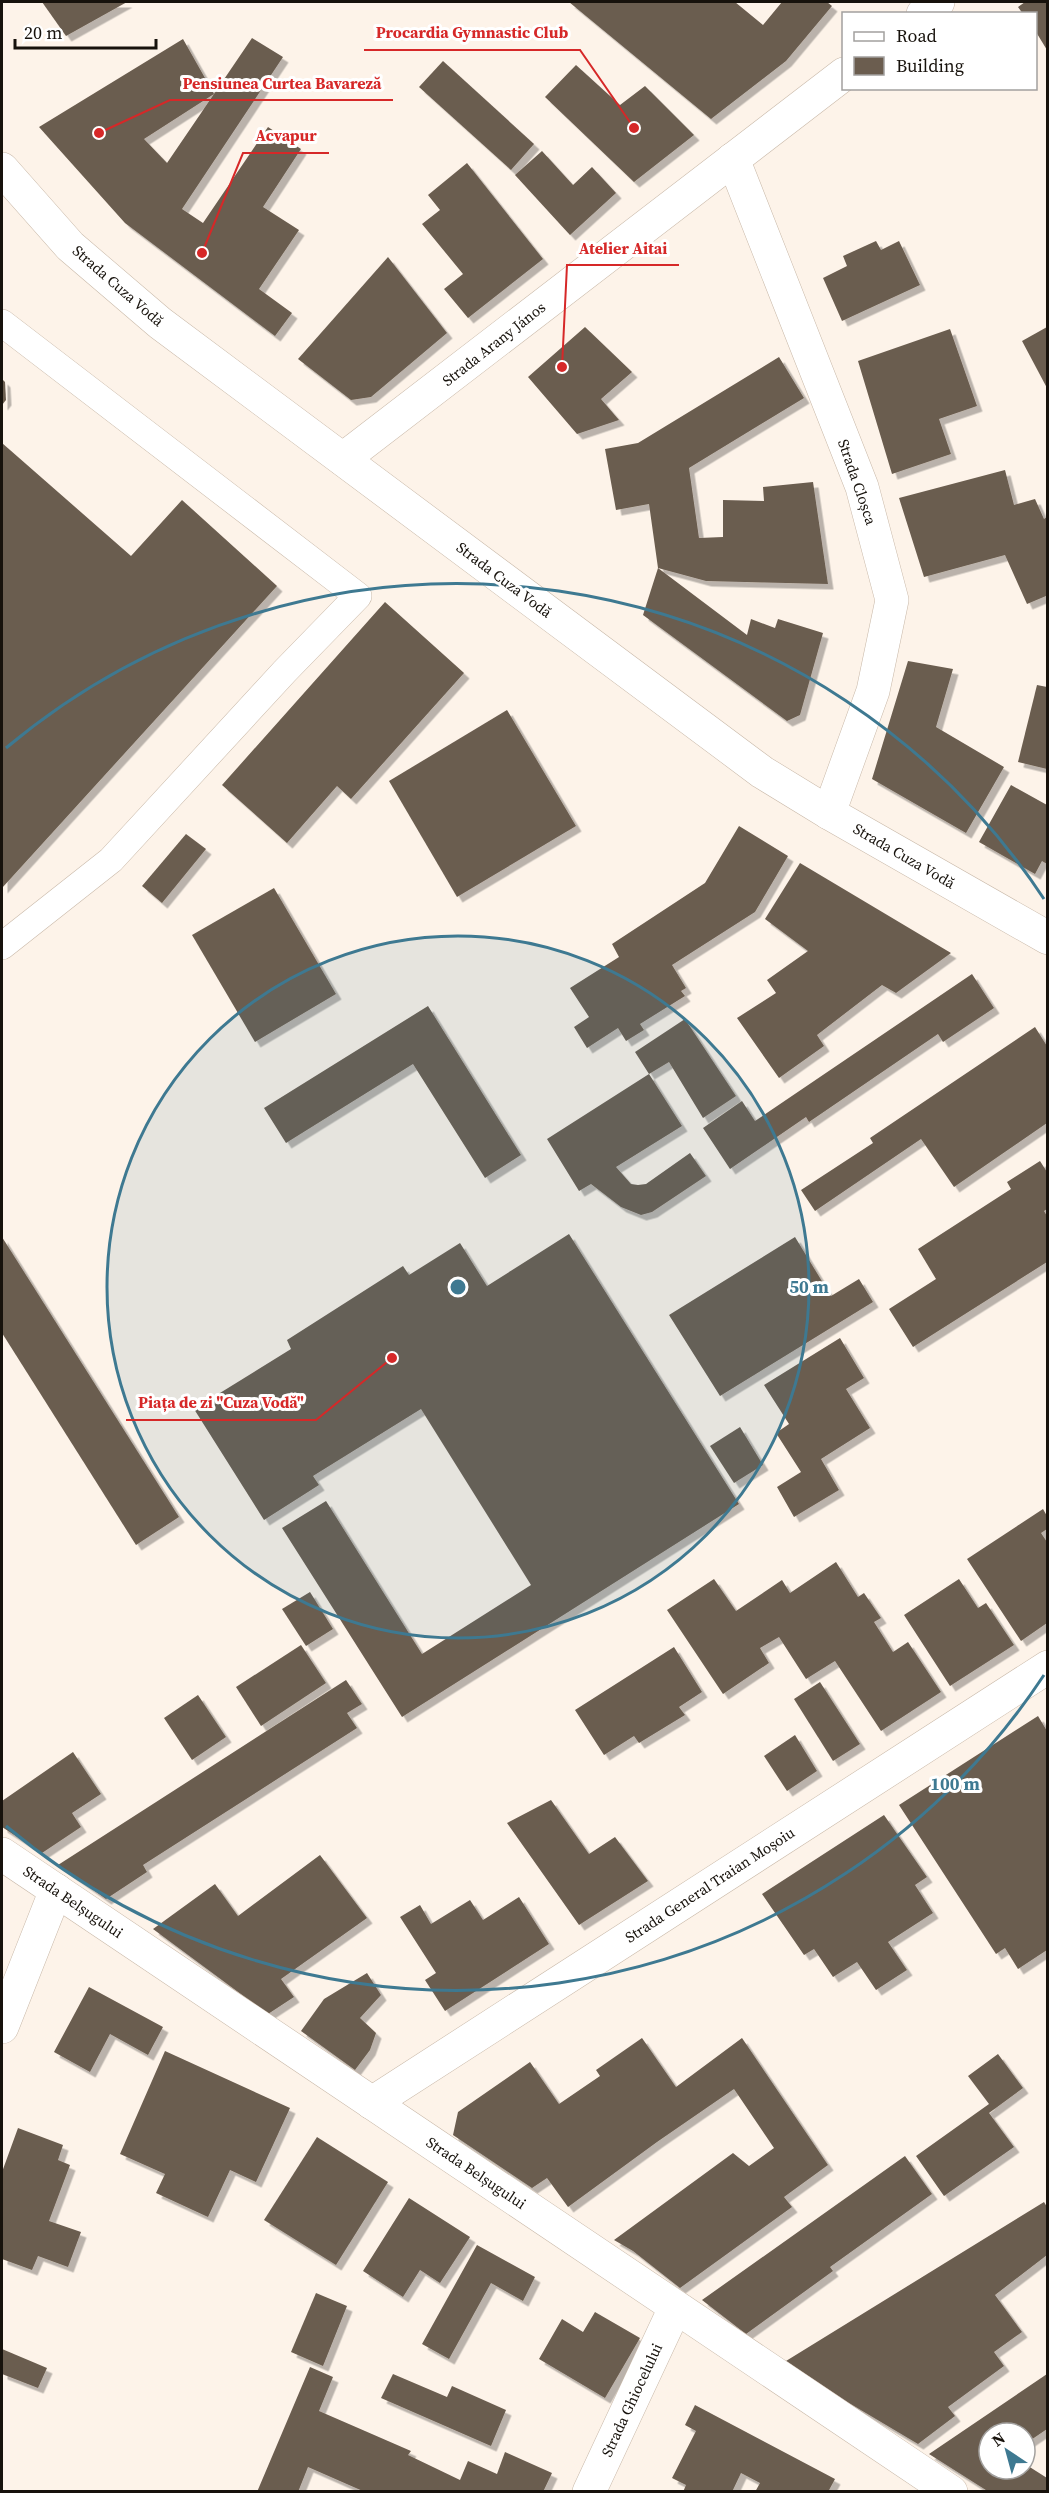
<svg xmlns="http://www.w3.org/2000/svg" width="1049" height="2493" font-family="'Source Serif 4',serif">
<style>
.building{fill:#6b5d4f;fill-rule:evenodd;filter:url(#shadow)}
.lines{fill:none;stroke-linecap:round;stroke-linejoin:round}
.service-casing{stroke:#c9b9a9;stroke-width:28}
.minor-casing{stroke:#c9b9a9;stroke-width:34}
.secondary-casing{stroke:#c9b9a9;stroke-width:34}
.service{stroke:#fff;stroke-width:27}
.minor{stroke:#fff;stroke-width:33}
.secondary{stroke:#fff;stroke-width:33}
.ring{fill:none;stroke:#3e7991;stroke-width:3}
.labels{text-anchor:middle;stroke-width:6;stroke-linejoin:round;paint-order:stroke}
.street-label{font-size:15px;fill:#17120c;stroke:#fff}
.centre{fill:#3e7991;stroke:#fff;stroke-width:3}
.ring-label{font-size:18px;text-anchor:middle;font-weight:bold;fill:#3e7991;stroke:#fff;stroke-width:6;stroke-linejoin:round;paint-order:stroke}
.leader{fill:none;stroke:#d62828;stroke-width:2}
.callout-dot{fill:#d62828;stroke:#fff;stroke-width:2}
.callout-label{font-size:16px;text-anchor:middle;font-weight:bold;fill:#d62828;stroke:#fff;stroke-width:6;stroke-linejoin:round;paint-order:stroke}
</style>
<defs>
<filter id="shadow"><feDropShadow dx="5.5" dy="5.5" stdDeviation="0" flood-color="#0004"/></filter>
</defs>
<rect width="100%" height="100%" fill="#fdf3e9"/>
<g class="building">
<path d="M42,2h85l-61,34z"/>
<path d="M569,2h166l28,23 19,-23h45l5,4 -46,55 -75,58z"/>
<path d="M1025,2h22v48l-11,-18v-18h-13l-5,-7z"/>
<path d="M252,38l31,19 -101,152 21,14 65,-96 33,22 -38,58 36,23 -40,59 33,24 -17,23 -150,-113 -86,-96 144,-88 31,55zM214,94l-47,69 -23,-24z"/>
<path d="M443,61l91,83 -23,26 -92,-83z"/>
<path d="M576,65l44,40 25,-19 49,49 -60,47 -89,-85z"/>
<path d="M542,151l31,34 19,-18 24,26 -46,42 -55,-60z"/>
<path d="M467,163l76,96 -75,59 -24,-29 19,-15 -41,-50 18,-14 -12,-15z"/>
<path d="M876,241l5,9 18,-9 21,44 -78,36 -19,-43 24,-12 -4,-10z"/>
<path d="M388,257l59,76 -76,64 -20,3 -53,-41z"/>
<path d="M585,327l47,45 -31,27 18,21 -42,14 -49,-57z"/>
<path d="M1047,327v61l-25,-47z"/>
<path d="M950,329l27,77 -38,13 12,35 -59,20 -34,-113z"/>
<path d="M779,357l25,41 -115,70 10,70 24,-1v-37l41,1 -1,-14 50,-5 15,102 -122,-3 -48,-13 89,67 4,-16 24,9 3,-9 45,14 -23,82 -13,6 -144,-106 15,-47 -9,-64 -33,6 -11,-61 33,-6z"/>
<path d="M2,379l3,3 1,18 -4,5z"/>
<path d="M2,443l129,113 51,-56 95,86 -275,302z"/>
<path d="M1005,470l9,35 21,-6 9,20 3,-2v83l-1,-4 -19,8 -22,-49 -81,22 -25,-79z"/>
<path d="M385,602l79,71 -113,126 -14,-13 -50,57 -65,-58z"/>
<path d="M908,661l45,8 -17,58 68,40 -38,66 -94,-54z"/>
<path d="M1037,685l10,2v82l-29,-7z"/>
<path d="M507,710l69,116 -119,71 -68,-116z"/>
<path d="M1011,785l36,20v59l-5,-3 -7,13 -56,-32z"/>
<path d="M739,826l49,30 -33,56 -83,53 14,23 -5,3 4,5 -45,28 4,6 -18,11 -8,-13 -31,20 -13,-21 15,-10 -19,-29 49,-31 -7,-13 93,-61z"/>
<path d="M186,834l20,15 -44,54 -20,-17z"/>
<path d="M800,863l151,90 -55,40 -14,-8 -65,50 7,11 -45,32 -42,-60 39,-25 -9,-13 41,-29 -43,-32z"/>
<path d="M274,888l62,106 -81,48 -63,-107z"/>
<path d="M972,974l22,34 -51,34 -5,-8 -129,88 -3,-5 -76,52 -27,-41 39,-27 13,20z"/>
<path d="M428,1006l93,149 -36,23 -72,-114 -127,79 -22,-35z"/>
<path d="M685,1019l51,77 -33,22 -34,-56 -20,12 33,52 -66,41 15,17 7,1 8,-1 44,-31 16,23 -54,36 -11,3 -20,-8 -30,-23 -12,7 -32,-52 102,-65 -14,-22z"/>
<path d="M1035,1027l12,19v77l-93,64 -33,-48 -106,72 -14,-21 72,-47 -3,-5z"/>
<path d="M1040,1161l7,11v37l-3,2 3,5v46l-134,85 -24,-38 47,-30 -18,-30 93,-60 -4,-7z"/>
<path d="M569,1234l170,270 -337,213 -120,-189 44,-27 96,153 109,-69 -110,-176 -108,67 6,9 -55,35 -70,-111 97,-60 -4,-9 116,-74 6,9 51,-32 27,43z"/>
<path d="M2,1237l177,280 -43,28 -134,-212z"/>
<path d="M795,1237l36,59 28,-17 14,23 -153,94 -51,-81z"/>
<path d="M840,1338l24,40 -18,11 24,39 -49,31 18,31 -45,27 -17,-30 24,-15 -25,-39 13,-9 -25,-39z"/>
<path d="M740,1427l23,38 -29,18 -24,-37z"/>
<path d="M1043,1509l4,7v13l-6,4 6,9v81l-26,18 -54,-82z"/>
<path d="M836,1562l22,35 6,-4 17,25 -7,4 19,30 15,-10 33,50 -60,39 -46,-70 -29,18 -27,-42 -19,11 9,15 -46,31 -56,-84 47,-31 22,32 46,-31 8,13z"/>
<path d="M959,1579l19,29 8,-5 28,42 -64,41 -46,-71z"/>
<path d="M310,1592l23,37 -27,17 -24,-37z"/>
<path d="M301,1645l25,38 -65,43 -25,-39z"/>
<path d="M674,1647l28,45 -23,15 6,8 -46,28 -5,-7 -30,19 -29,-45z"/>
<path d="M346,1680l16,24 -15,9 10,15 -214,137 4,7 -41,27 -48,-34z"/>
<path d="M820,1682l40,62 -27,17 -39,-62z"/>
<path d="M198,1695l28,42 -34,23 -28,-42z"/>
<path d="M1038,1716l9,15v219l-29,19 -13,-21 -9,6 -97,-149z"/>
<path d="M795,1735l22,36 -30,20 -23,-35z"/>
<path d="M73,1752l28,42 -29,19 9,14 -39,26 -40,-26v-26z"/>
<path d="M551,1800l38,54 26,-17 33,44 -69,44 -72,-102z"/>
<path d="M884,1815l43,62 -12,8 18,28 -45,29 19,28 -31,20 -19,-28 -24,15 -19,-28 -10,6 -42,-61z"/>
<path d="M320,1855l47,63 -86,61 13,18 -26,17 -115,-85 62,-45 23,32z"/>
<path d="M519,1897l30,47 -104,67 -20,-31 11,-7 -36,-56 20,-12 11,19 39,-24 13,20z"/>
<path d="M367,1973l14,22 -21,23 16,15 -6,17 -15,20 -54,-39 23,-32z"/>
<path d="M89,1987l74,40 -15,28 -38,-21 -20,38 -36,-20z"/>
<path d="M642,2038l34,49 66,-49 86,127 -44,32 8,10 -112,81 -47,-37 -19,-11 119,-87 16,13 25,-18 -40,-59 -77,53 -89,65 -21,-29 -15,10 -79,-53 5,-23 72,-50 29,42 41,-28 -4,-6z"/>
<path d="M165,2051l125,57 -34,74 -26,-12 -22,47 -52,-24 9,-19 -45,-20z"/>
<path d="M998,2054l25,34 -34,25 25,34 -70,49 -28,-40 73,-52 -21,-28z"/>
<path d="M18,2128l45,17 -5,15 12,5 -21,56 32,11 -13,35 -30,-11 -6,14 -30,-11v-87z"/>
<path d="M317,2137l71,45 -52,83 -72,-45z"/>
<path d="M905,2156l27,38 -102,73 3,4 -87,63 -44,-34z"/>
<path d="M409,2198l61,39 -30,46 -20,-13 -17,27 -40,-26z"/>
<path d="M1044,2202l3,5v48l-52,40 27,37 -28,20 10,14 -56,41 7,9 -37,28 -69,-41 -63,-42z"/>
<path d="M477,2245l58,32 -12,24 -32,-18 -42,76 -27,-15z"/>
<path d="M316,2293l31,13 -24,60 -32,-14z"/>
<path d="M595,2312l45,26 -35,60 -66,-39 23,-40 21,13z"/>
<path d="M2,2349l45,19 -9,20 -36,-14z"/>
<path d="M310,2367l23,10 -14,34 92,40 -3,4 52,25 8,-19 29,13 8,-22 47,21 -9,19h-178l-57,-25 -10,25h-41z"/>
<path d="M393,2374l54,23 5,-11 54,24 -15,36 -110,-48z"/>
<path d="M1047,2374v55l-22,15v-11h-36v36h36v-5l22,14v14h-58l-60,-38z"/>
<path d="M695,2405l140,74 -7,13h-73l5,-9 -19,-10 -9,19h-49l3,-7 -14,-7 24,-47 -11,-6z"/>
</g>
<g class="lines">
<defs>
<path id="service" d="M2,323l356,273 -73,75 -174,189 -109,86"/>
<g id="minor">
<path d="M923,14l15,-12"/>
<path d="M733,159l129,328 30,113 -19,91 -44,122"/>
<path d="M343,459l501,-385"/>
<path d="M2,1854l949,638"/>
<path d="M2,2027l54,-137"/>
<path d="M372,2103l676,-436"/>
<path d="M589,2492l86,-184"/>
</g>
<path id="secondary" d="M2,169l68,77 90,77 602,449 67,41 219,125"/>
</defs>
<use href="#service" class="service-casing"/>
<use href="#minor" class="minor-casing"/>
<use href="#secondary" class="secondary-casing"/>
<use href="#service" class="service"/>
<use href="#minor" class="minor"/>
<use href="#secondary" class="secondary"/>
</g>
<circle cx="458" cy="1287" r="351" fill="#3e7991" fill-opacity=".12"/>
<g class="ring">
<circle cx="458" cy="1287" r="351"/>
<path d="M1044 1675A703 703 0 0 1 6 1826M6 748A703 703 0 0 1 1044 899"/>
</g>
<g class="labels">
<g class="street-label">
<text transform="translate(118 286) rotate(41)" y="5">Strada Cuza Vodă</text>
<text transform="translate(494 344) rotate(-38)" y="5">Strada Arany János</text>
<text transform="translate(857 482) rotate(71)" y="5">Strada Cloșca</text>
<text transform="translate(504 580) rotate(37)" y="5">Strada Cuza Vodă</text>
<text transform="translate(904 856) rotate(30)" y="5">Strada Cuza Vodă</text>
<text transform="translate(710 1885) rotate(-33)" y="5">Strada General Traian Moșoiu</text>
<text transform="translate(73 1902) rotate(34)" y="5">Strada Belșugului</text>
<text transform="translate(476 2173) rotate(34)" y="5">Strada Belșugului</text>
<text transform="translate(632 2400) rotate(-65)" y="5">Strada Ghiocelului</text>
</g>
</g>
<circle cx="458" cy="1287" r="9" class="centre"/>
<g class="ring-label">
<text x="809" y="1293">50 m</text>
<text x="955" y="1790">100 m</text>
</g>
<path class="leader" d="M634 128L580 50H364M99 133L170 100H393M202 253L243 153H329M562 367L567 265H679M392 1358L316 1420H126"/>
<g class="callout-dot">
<circle cx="634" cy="128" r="6"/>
<circle cx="99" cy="133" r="6"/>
<circle cx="202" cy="253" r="6"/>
<circle cx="562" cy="367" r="6"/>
<circle cx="392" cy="1358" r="6"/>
</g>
<g class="callout-label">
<text x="472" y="38">Procardia Gymnastic Club</text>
<text x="282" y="89">Pensiunea Curtea Bavareză</text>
<text x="286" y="141">Acvapur</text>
<text x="623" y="254">Atelier Aitai</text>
<text x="221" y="1408">Piața de zi "Cuza Vodă"</text>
</g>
<rect width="1049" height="2493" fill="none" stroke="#17120c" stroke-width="6"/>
<rect x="842" y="12" width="195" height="78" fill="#ffffff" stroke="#a2a09e" stroke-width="1.5"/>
<rect x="854" y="32" width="30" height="9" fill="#ffffff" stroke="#a2a09e" stroke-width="1.5"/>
<text x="896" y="42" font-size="18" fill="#17120c">Road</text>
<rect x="854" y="57" width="30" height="18" fill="#6b5d4f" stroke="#a2a09e" stroke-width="1.5"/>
<text x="896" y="72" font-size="18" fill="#17120c">Building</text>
<g transform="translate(1007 2451) rotate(324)"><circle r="28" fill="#ffffff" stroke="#a2a09e" stroke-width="1.5"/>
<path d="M0-4.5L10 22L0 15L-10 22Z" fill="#3e7991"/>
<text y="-9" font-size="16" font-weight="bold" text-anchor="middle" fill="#17120c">N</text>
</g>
<path d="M15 39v9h141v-9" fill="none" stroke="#17120c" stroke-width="3"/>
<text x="24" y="39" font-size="18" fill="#17120c" stroke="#ffffff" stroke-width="4.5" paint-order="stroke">20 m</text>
</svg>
